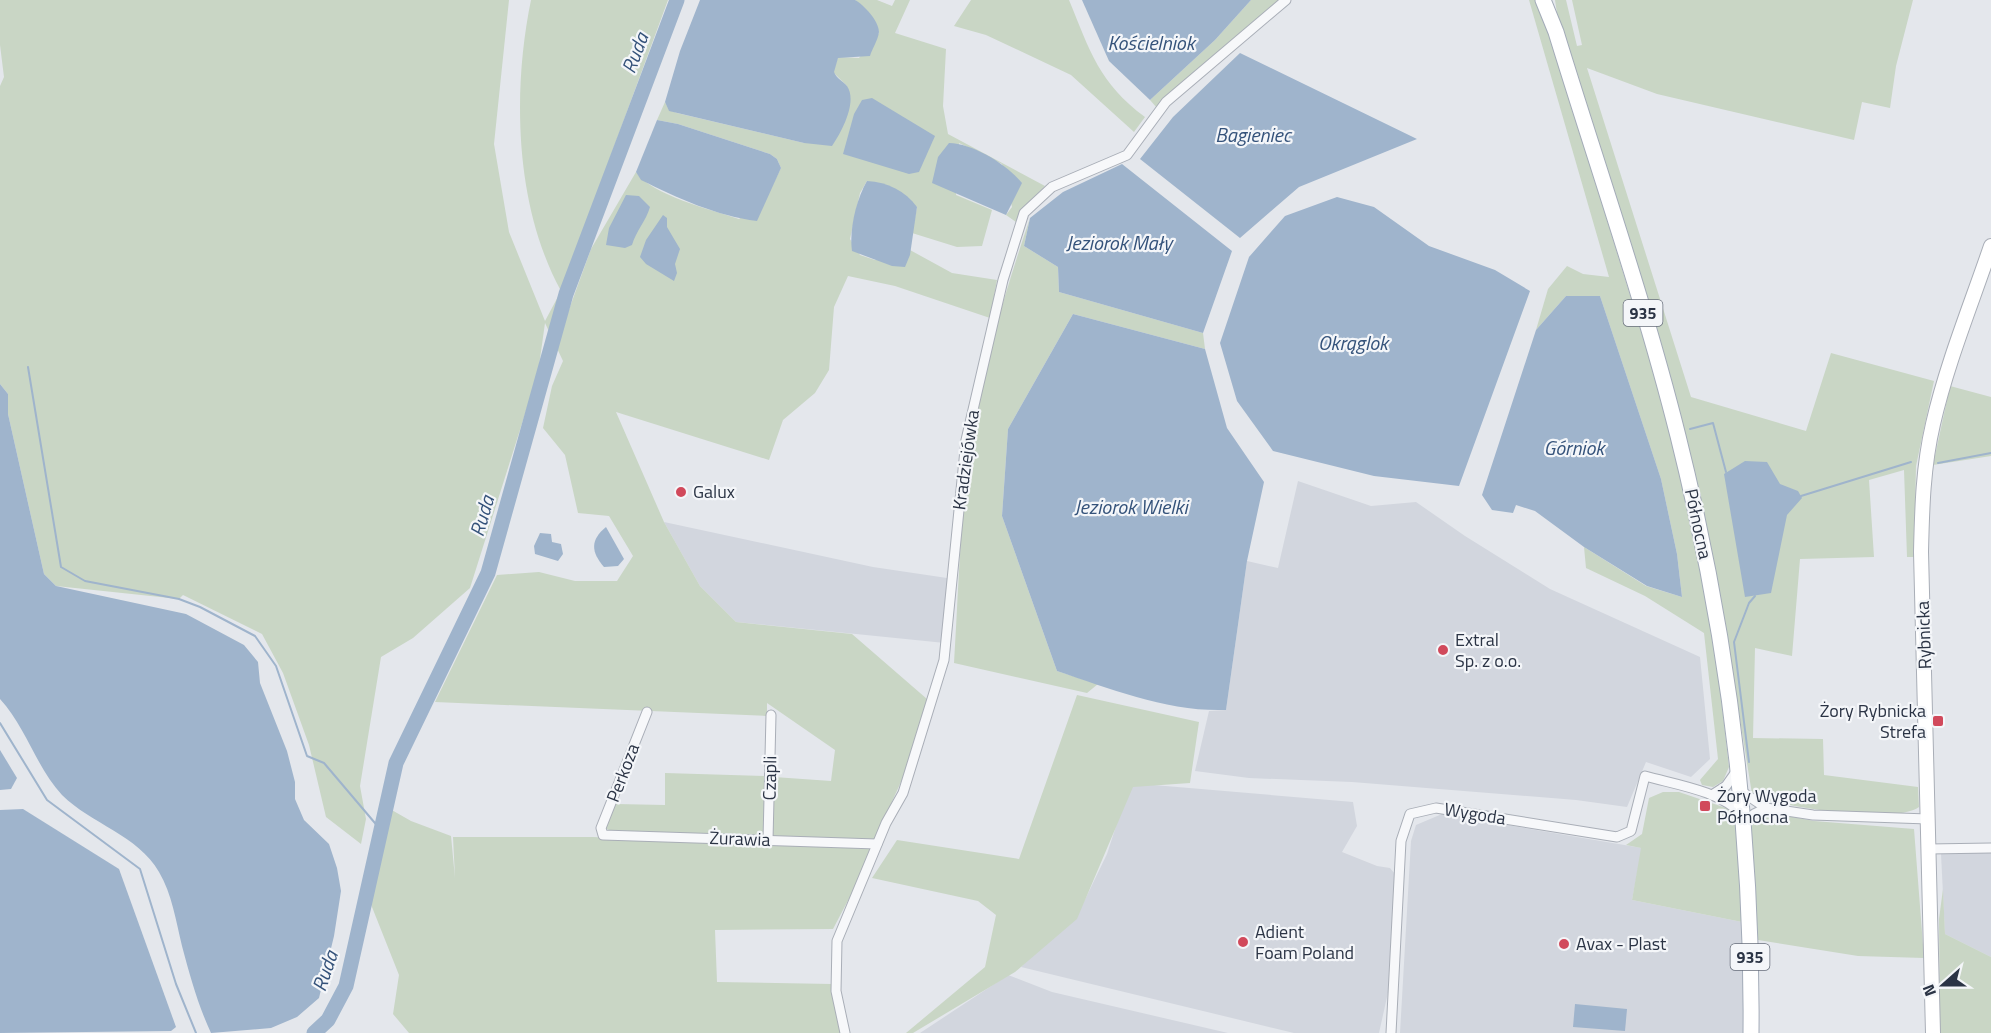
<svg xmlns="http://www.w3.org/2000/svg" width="1991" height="1033" font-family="'Titillium Web',sans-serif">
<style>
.built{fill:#d2d6de}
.green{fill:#c9d6c5}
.water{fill:#9fb4cc}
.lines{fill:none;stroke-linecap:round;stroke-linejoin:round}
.stream{stroke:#9fb4cc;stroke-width:2}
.river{stroke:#9fb4cc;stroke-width:15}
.street-casing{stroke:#a9aeb7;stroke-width:11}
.secondary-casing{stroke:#a9aeb7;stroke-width:16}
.primary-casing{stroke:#a3abb8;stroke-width:17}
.street{stroke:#f7f8fa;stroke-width:9}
.secondary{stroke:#fff;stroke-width:14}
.primary{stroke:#fff;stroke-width:15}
.poi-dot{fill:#d1495b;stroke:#f4f6f9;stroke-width:2}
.labels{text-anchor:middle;stroke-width:4.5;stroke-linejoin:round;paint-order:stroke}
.shield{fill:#f4f6f9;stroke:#676e7b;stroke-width:1.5}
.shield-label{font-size:16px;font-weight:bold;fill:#2b3445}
.street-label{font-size:18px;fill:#2b3445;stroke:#f4f6f9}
.poi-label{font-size:18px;fill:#2b3445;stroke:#f4f6f9;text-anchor:start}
.water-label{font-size:20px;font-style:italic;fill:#34527a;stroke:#f4f6f9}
</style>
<rect width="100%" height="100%" fill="#e4e7ec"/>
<g class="built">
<path d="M1298,481l73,25 45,-4 49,34 85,53 150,68 10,102 -19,18 -45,-15 -19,45 -51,-7 -224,-18 -103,-4 -54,-7 14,-60 17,-1 21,-149 31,7z"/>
<path d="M664,522l209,45 74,11 -2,65 -209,-21 -36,-36z"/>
<path d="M1130,783l223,19 4,24 -15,26 35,14 13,2 5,6 -6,114 -10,45h-85l-273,-66 58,-55 28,-58z"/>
<path d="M1442,814l200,34 -10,52 110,22 4,111h-346l11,-192 5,-16z"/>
<path d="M1991,852v105l-46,-23 -4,-80z"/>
<path d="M1008,975l44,17 176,41h-308z"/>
</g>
<g class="green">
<path d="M0,0h509l-15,144 15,88 36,89 16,-30c-46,-84 -49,-199 -30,-291h137l-107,291 6,24 24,-66 45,-77c15,23 76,38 103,47l32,-31 10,-20 -4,-9 -7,-5 -92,-30 -21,-4 8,-18 4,8 8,3 127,30 43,-57 -14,-14 5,-15 21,1 20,-25 -3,-10 -21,-23h22l15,6 3,-6h15l-15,33 51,16 -3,57 5,28 97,52 -13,13 -16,23 -10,-7 6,-8 -10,-43 -43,-21 -3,52 36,15 -10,36 -25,1 -45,-14 5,-26 -50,-26 -7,12 -10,46 10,16 15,5 35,-5v-5l42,23 45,7 -7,38 -95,-32 -47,-10 -14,31 -5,63 -14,23 -32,27 -14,40 -153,-48 48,110 36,64 36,36 116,12 75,65 -22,74 -30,66 -102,-3 1,-59 57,4 4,-31 -68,-47v13l-332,-14 62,-127 42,-3 36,9h42l16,-25 -24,-40 -31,-3 -13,-58 -22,-27 9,-42 11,-25 -18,-38 -7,50 -68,215 -57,50 -32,19 -21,129 6,33 -5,25 -35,-27 -17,-72 -26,-72 -21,-39 -79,-39 -4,4 -123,-13 -12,-12 -36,-160v-20l-8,-10v-298l4,-9 -4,-32z"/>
<path d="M971,0h98c21,51 30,83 76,117l-11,15 -63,-57 -85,-40 -32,-9z"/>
<path d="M1251,0h36l-44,30 -77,67 -9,11 -7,-8 65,-60z"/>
<path d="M1529,0h9l13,37 120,392 43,206 15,132 -6,14 -10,6 -11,-2 -2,-5 18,-21 -14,-126 -59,-37 -59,-28 -2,-21 62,39 36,11 -5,-43 -16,-75 -61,-183h-34l-30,34 12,-41 19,-23 16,8 26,3z"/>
<path d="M1555,0h11l11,46 5,-1 -10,-45h341l-17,66 -6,42 -28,-6 -8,38 -197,-46 -70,-26 104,329 115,34 25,-78 103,28 -18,85 -2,91h-7l-3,-87 -35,10 5,77 -74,2 -8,97 -37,-8 -2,90 70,1 1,36 94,12 1,20c-20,17 -142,1 -167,-13l-31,-192 -162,-576z"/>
<path d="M1030,218l-6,28 34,21 1,25 144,41 2,16 -132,-35 -65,115 -6,87 55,155 41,13 -11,9 -133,-30c5,-79 6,-160 20,-237 12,-71 33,-140 56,-208z"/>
<path d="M1950,386l41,11v59l-58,9z"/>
<path d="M1077,695l122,27 -9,61 -57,4 -56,132 -62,53 -102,61h-7l79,-66 11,-52 -18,-14 -106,-23 25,-38 122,19z"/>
<path d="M665,773l101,3 -3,61 -154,-7 -4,-2 11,-24 49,1z"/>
<path d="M1663,792h16l50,17 7,19 6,94 -110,-22 9,-52 -15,-3 16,-11 7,-36z"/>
<path d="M390,809l21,12 40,15 4,42 -2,-41h140l282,12 -42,80 -118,1 2,52 115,2 8,49h-431l-16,-19 6,-39 -29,-73z"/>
<path d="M1771,813l43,8 100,8 10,129 -66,-2 -100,-16 -7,-113 6,-9z"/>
<path d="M1943,889l2,45 46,23v76h-51l-1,-114z"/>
</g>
<g class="water">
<path d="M700,0h155c9,5 24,21 24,32 -1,8 -7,17 -9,24l-32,2 -4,14c3,7 9,9 13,14 11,16 -6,47 -15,60l-28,-3 -135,-32 -4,-9 15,-51z"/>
<path d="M1082,0h169l-36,40 -65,60 -41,-39z"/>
<path d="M1240,53l177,86 -118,48 -59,51 -100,-79 33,-42z"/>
<path d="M872,98l63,38 -16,36 -10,2 -66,-20 11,-40 8,-14z"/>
<path d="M657,120l21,4 92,30 7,5 4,9 -24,53c-40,-5 -80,-23 -116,-41l-5,-8z"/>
<path d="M949,143c25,1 57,21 73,40l-16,32 -74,-32 6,-26z"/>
<path d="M1122,164l110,87 -29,82 -144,-41 -1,-25 -34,-21 6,-28 33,-26z"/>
<path d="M867,181c21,1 38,10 50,26l-7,48 -5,12 -13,-1 -40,-15c-3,-21 4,-51 15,-70z"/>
<path d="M626,195l13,1 11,11c-4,14 -14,24 -18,38l-7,3 -19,-3 3,-17z"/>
<path d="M1337,197l37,10 55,39 66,24 35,21 -71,195 -85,-10 -101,-25 -36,-50 -17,-58 29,-86 36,-41z"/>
<path d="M663,215l4,3v9l13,22 -5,15 2,9 -3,8 -28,-17 -6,-7 6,-17z"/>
<path d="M1566,296h34l61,183 16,75 5,43 -35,-11 -63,-39 -49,-36 -19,-6 -3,8 -21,-3 -10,-15 54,-165z"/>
<path d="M1073,314l132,35 22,79 37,54 -17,79 -21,149c-58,2 -115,-21 -169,-39l-55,-155 6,-87z"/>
<path d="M0,384l8,10v20l36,160 12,12 130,28 58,31 14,17 2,21 27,68 8,31v17l9,21 25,24 8,24 4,23 -7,45 -15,62 -22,19 -26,11 -60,5c-13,-28 -21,-57 -29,-87 -6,-25 -10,-52 -23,-74 -21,-37 -68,-48 -97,-77 -26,-28 -36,-68 -62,-96z"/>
<path d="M1745,461l22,1 13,22 18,7 4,7 -15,17 -16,78 -26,4 -21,-123z"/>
<path d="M606,527l18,32 -6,7 -14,1c-13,-15 -14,-27 2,-40z"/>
<path d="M540,533l11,1 1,8 9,2 2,10 -5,7 -23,-7 -1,-8z"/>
<path d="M0,750l17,28 -6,11 -11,1z"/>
<path d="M23,809l96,60 57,158 -5,4 -171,2v-223z"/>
<path d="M1575,1004l52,5 -2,22 -52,-4z"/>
</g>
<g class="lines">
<g class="stream">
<path d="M28,367l33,200 24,14 94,18 21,8 55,29 21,30 31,90 17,7 56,66"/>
<path d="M1690,429l23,-6 13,49"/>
<path d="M1938,463l53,-10"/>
<path d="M1801,496l110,-34"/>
<path d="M0,723l47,77 93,69 36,115 20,49"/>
<path d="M1749,762l-15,-120 15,-39 6,-7"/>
</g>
<path class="river" d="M314,1033l14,-13 18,-34 50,-223 92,-190 78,-279 111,-294"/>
<defs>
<g id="street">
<path d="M647,712l-46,116 2,7 274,9"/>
<path d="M1741,791l25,17 47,7 115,4"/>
<path d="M1712,795l14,-9 12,-17"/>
<path d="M1743,825l11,-11 12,-6"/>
<path d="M768,840l3,-125"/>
<path d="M1929,849l62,-1"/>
<path d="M845,1033l-9,-42 1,-50 49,-118 17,-30 41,-133 22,-220 37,-160 21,-67 28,-26 75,-32 39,-53 120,-102"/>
<path d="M1391,1033l10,-192 9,-27 26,-6 181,29 14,-6 14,-55c32,9 73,14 98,39"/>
</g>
<path id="secondary" d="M1933,1033l-12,-481c1,-43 2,-85 12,-128 14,-61 38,-119 58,-178"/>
<path id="primary" d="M1543,0l13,32c41,134 88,268 122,404 49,196 75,395 73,597"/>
</defs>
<use href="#street" class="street-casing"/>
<use href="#secondary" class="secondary-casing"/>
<use href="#primary" class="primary-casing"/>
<use href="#street" class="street"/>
<use href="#secondary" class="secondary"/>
<use href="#primary" class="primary"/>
</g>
<g class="poi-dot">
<circle cx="681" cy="492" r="6"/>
<circle cx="1443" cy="650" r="6"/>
<rect x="1932" y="715" width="12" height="12" rx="3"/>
<rect x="1699" y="800" width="12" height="12" rx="3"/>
<circle cx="1243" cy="942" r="6"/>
<circle cx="1564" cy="944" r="6"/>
</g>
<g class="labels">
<g class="shield">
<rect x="1623.5" y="300" width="39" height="26" rx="4.5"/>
<rect x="1730.5" y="944" width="39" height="26" rx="4.5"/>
</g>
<g class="shield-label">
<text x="1643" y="319">935</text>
<text x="1750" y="963">935</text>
</g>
<g class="street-label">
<text transform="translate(966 460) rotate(-82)" y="6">Kradziejówka</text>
<text transform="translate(1698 524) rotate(78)" y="6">Północna</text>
<text transform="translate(1924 635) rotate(-92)" y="6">Rybnicka</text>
<text transform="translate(623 773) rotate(-69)" y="6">Perkoza</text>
<text transform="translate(770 778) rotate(-89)" y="6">Czapli</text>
<text transform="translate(1475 814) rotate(9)" y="6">Wygoda</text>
<text transform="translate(740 839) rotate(2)" y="6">Żurawia</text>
</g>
<g class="poi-label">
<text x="693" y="498">Galux</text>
<text x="1455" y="646">Extral<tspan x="1455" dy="21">Sp. z o.o.</tspan></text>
<text x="1926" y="717" text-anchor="end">Żory Rybnicka<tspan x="1926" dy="21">Strefa</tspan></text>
<text x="1717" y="802">Żory Wygoda<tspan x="1717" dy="21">Północna</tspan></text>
<text x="1255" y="938">Adient<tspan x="1255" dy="21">Foam Poland</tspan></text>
<text x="1576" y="950">Avax - Plast</text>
</g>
<g class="water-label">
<text x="1151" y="50">Kościelniok</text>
<text transform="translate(635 53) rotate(-69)" y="7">Ruda</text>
<text x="1253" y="142">Bagieniec</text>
<text x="1119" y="250">Jeziorok Mały</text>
<text x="1353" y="350">Okrąglok</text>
<text x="1574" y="455">Górniok</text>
<text x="1131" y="514">Jeziorok Wielki</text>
<text transform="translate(482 516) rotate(-74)" y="7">Ruda</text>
<text transform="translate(325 971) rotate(-71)" y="7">Ruda</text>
</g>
</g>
<g transform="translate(1943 985) rotate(249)" stroke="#f4f6f9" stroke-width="4.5" paint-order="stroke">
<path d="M0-4.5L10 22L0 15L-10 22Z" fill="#2b3445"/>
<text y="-9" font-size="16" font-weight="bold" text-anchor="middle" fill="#2b3445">N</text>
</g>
</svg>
